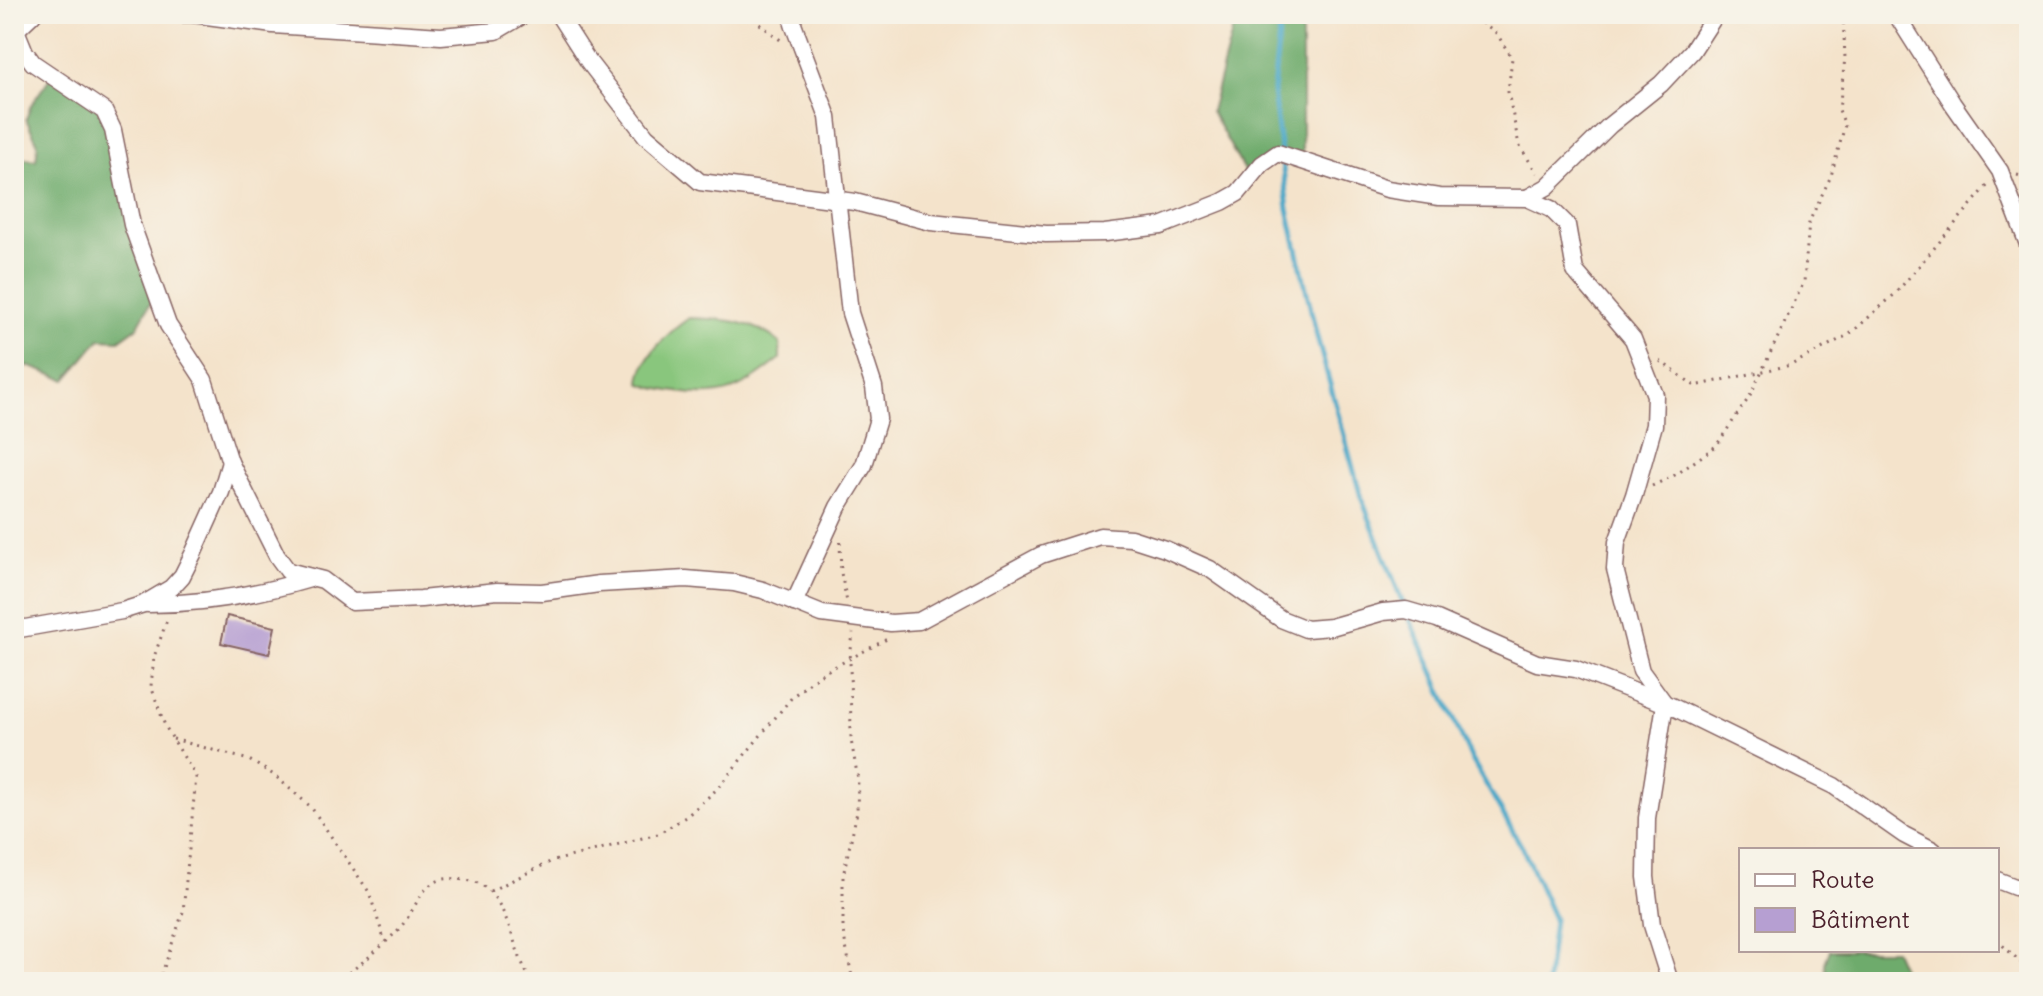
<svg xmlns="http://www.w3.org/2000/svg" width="2043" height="996" font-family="Delius,sans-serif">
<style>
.green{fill:#89c67d;stroke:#6a7254;stroke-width:2}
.forest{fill:#6eab6c;stroke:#5c654c;stroke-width:2}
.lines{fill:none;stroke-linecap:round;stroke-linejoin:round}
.stream{stroke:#49a7c8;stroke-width:5}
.building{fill:#b69fd2}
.minor-casing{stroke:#866463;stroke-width:19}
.path{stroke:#866463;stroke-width:3;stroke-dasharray:2 6;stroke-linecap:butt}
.minor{stroke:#fff;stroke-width:16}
</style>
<rect width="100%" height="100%" fill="#f7f3e8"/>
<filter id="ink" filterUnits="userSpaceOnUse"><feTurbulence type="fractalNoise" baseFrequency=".0125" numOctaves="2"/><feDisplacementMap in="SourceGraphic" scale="16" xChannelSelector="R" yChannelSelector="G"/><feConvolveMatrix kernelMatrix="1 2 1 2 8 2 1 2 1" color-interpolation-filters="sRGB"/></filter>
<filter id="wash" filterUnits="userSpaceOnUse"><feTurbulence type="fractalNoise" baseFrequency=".006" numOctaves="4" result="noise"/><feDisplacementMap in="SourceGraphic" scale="32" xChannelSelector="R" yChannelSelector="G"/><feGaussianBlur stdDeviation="1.8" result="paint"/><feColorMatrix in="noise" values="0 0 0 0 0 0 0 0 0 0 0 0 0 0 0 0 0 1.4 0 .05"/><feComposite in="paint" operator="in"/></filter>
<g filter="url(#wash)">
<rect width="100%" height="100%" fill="#f4e3cb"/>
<path class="green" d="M689,318c34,1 65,2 91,25v16c-37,29 -54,41 -103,33 -13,-2 -25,-3 -37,-9 1,-26 29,-51 49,-65z"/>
<g class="forest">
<path d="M1237,14h65v146l-24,-7 -32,21 -35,-63z"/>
<path d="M52,75l52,36 52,182 -19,34 -18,13 -19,-1 -34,41 -52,-19v-204l22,3 2,-16 -12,-25 5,-14z"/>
<path d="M1830,950h64l12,27 -1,5h-78l-2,-19z"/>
</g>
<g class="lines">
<g class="stream">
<path d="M1281,14l-8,77 15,118 29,128 44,160 43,109"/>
<path d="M1408,615l63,143 52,91 31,70 -7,63"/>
</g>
</g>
<g id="blocks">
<path class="building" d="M227,616l48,11 -6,27 -48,-11z"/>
</g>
</g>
<g filter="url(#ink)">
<use href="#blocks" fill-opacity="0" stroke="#866463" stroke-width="2"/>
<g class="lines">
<defs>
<g id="minor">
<path d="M131,14h61l81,11 168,11 55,-5 29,-17"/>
<path d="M558,14l30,47 58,75 54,46 155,20 76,20 115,12 59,-1 56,-7 61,-24 16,-9 24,-29 16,-11 109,36 52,8 88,1 24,11 16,16 8,46 58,68 22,56 -1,30 -20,70 -17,47 -2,27 26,102 24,33 -18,114 -1,59 6,48 18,57"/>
<path d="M1896,14l57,90 47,67 29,76"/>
<path d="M16,30l9,22 8,11 71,48 9,19 19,95 36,100 36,55 26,82 47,94 11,15 35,9 29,22 69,-3 76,-8 45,1 57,-8 87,-5 48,4 29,7 59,24 69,9 28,-2 122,-66 59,-19 31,2 34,11 45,20 71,50 25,10 25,-2 52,-15 23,-2 31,9 100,44 39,6 95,37 163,80 70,49 29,15"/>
<path d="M14,32l19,-18"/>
<path d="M1527,198l20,-11 63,-62 51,-41 31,-33 24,-37"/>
<path d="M794,603l44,-96 26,-42 14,-46 -4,-32 -24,-74 -22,-196 -35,-93 1,-10"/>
<path d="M148,604c57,0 108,-9 162,-25"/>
<path d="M14,630l108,-19 22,-7 27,-16 11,-12 11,-22 28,-62 9,-30"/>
<path d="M1997,880l18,7h14"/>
</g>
</defs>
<use href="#minor" class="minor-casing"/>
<g class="path">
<path d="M747,14l36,28"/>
<path d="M1469,14l28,20 15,24 -4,34 11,53 18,28"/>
<path d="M2017,175l12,3"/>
<path d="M1660,361l35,25 96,-21 59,-31 45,-40 93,-109"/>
<path d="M1652,486l25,-12 39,-28 34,-50 54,-114 5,-60 22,-46 14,-51 -6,-15 6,-52 -2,-44"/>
<path d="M840,542l1,31 6,29"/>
<path d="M173,739l76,21 25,15 37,32 58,85 16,50"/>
<path d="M490,891l60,-29 108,-28 29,-18 29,-26 77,-94 26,-21 68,-36"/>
<path d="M1997,940l32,30"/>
<path d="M159,982l24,-70 13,-135 -31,-51 -14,-40 3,-29 13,-37"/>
<path d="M336,982c21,-15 43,-32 61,-51 24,-24 22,-60 67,-51 11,1 19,4 27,13 21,25 23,61 41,89"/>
<path d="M853,982l-10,-51v-55l14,-64 1,-33 -7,-39 -1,-81 3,-26"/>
</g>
<use href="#minor" class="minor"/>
</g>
</g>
<rect width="2043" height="996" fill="none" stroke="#f7f3e8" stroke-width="48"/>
<rect x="1739" y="848" width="260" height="104" fill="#f7f3e8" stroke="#b29e9c" stroke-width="2"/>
<rect x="1755" y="874" width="40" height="12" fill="#ffffff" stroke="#b29e9c" stroke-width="2"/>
<text x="1811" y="888" font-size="24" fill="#4a1f2b">Route</text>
<rect x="1755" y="908" width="40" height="24" fill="#b69fd2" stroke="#b29e9c" stroke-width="2"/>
<text x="1811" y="928" font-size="24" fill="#4a1f2b">Bâtiment</text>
</svg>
